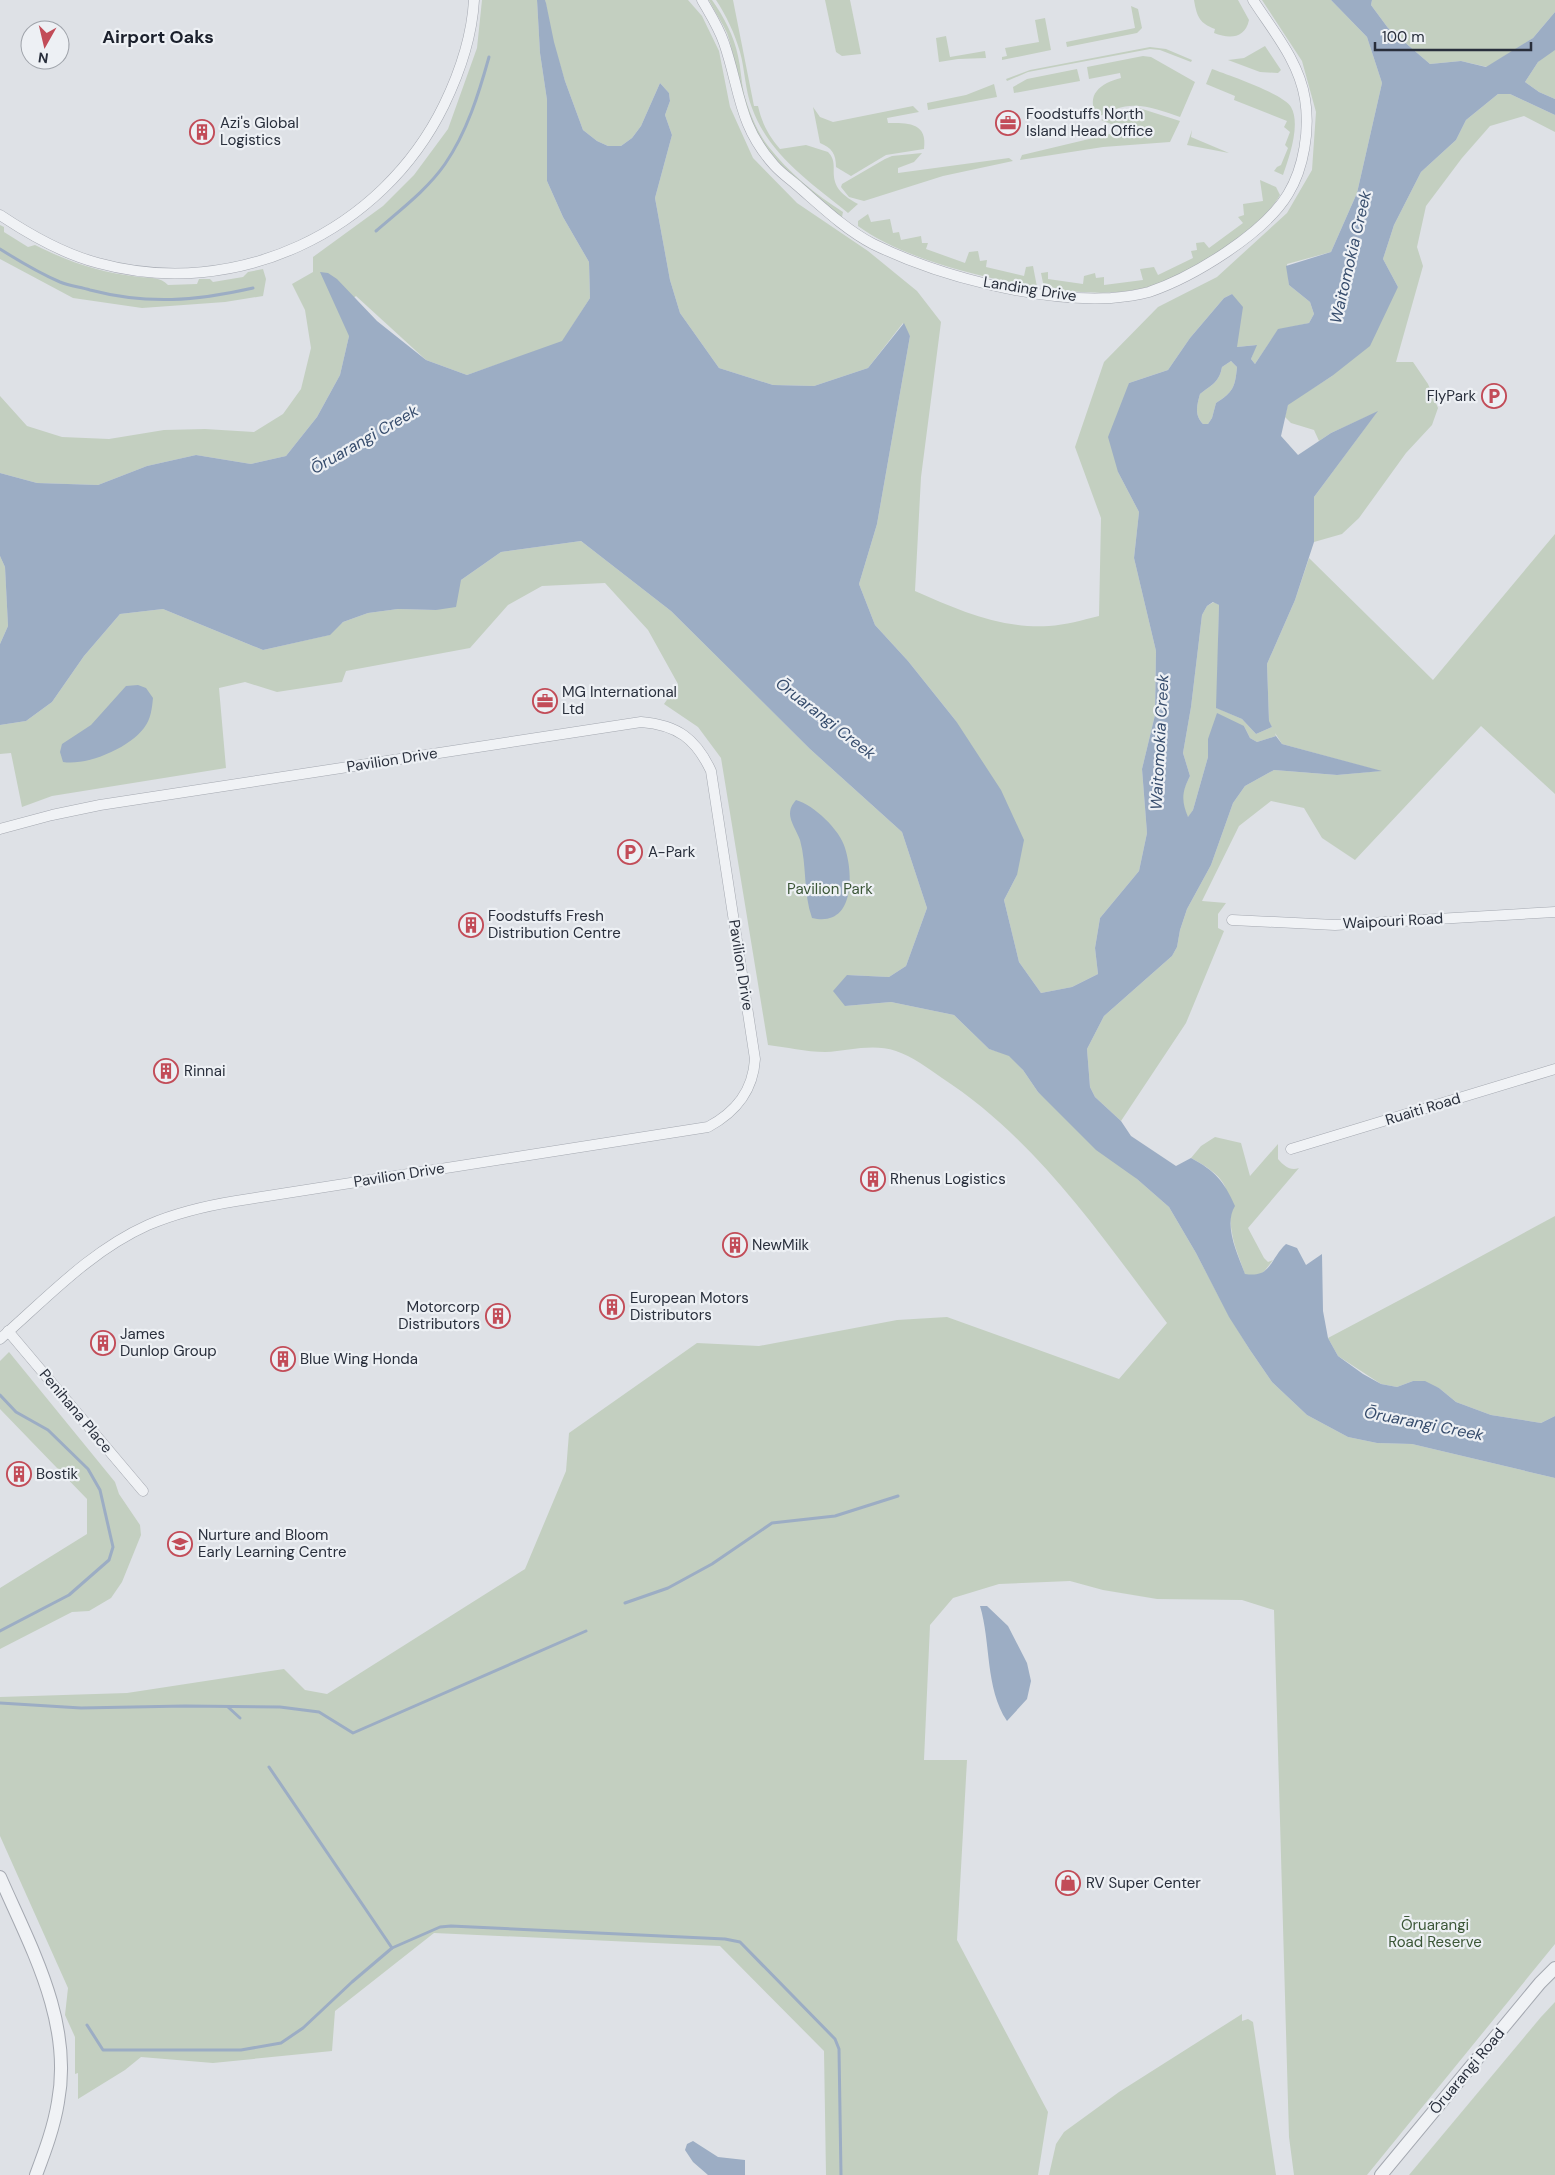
<svg xmlns="http://www.w3.org/2000/svg" width="1555" height="2175" font-family="'DM Sans',sans-serif">
<style>
.green{fill:#c3cfc0}
.water{fill:#9cadc4;fill-rule:evenodd}
.lines{fill:none;stroke-linecap:round;stroke-linejoin:round}
.stream{stroke:#9cadc4;stroke-width:3}
.minor-casing{stroke:#a4a8b0;stroke-width:11}
.tertiary-casing{stroke:#a4a8b0;stroke-width:14}
.minor{stroke:#f0f2f5;stroke-width:10}
.tertiary{stroke:#f0f2f5;stroke-width:12}
.labels{text-anchor:middle;stroke-width:4.5;stroke-linejoin:round;paint-order:stroke}
.poi-label{font-size:15px;fill:#292f3c;stroke:#edf0f4;text-anchor:start}
.street-label{font-size:15px;fill:#292f3c;stroke:#edf0f4}
.park-label{font-size:15px;fill:#3b5637;stroke:#edf0f4}
.water-label{font-size:16px;font-style:italic;fill:#364c6c;stroke:#edf0f4}
.quarter-label{font-size:18px;font-weight:bold;fill:#1b202c;stroke:#edf0f4}
</style>
<rect width="100%" height="100%" fill="#dee1e6"/>
<g class="green">
<path d="M482,0h55l3,53 7,47v81l16,36 26,45 1,36 -28,44 -95,33 -41,-15 -70,-64 -5,4 -2,36 -9,39 -23,42 -31,39 -35,8 -55,-9 -49,11 -49,19 -61,-2 -37,-10v-77l27,30 35,11 47,2 55,-9 41,-1 49,3 29,-18 18,-25 10,-41 -6,-38 -13,-26 21,-12v-15l70,-51 31,-31 34,-46 29,-81z"/>
<path d="M545,0h143l14,16 17,35 11,56 23,51 44,45 71,48 49,40 24,31 -20,155 -6,114c43,19 86,38 134,35 16,-1 34,-6 50,-10l2,-98 -26,-71 29,-85 54,-55 59,-30 70,-64 25,-43 4,-58 -14,-51 -40,-61h69l36,37 15,46 -25,110 -26,59 -44,12 2,21 21,17 4,12 -5,9 -31,7 -23,34 -4,-5 5,-14 -19,2 -5,-53 -8,4 -34,40 -22,32 -39,13 -11,89 21,40 -5,46 22,93 -1,64 -13,54 5,64 -8,38 -39,47 -5,30 3,26 -26,13 -31,6 -22,-31 -15,-62 13,-25 -61,-154 -48,-60 -33,-36 -16,-41 18,-60 33,-188 -7,-13 -35,45 -54,18 -41,-1 -54,-17 -39,-55 -10,-33 -15,-82 17,-63 -7,-20 5,-14 -1,-8 -9,-10 -19,43 -9,12 -11,8h-13l-11,-5 -14,-11 -18,-49 -12,-39z"/>
<path d="M709,0h3c12,17 22,36 26,56 3,12 3,25 6,38 5,17 13,38 24,52 20,26 48,49 75,66l-1,5c-42,-29 -84,-66 -100,-117 -6,-22 -7,-45 -15,-67 -5,-11 -13,-22 -18,-33z"/>
<path d="M716,0h17l21,106h4c4,17 10,29 22,43l26,-4 22,7c15,15 -9,31 30,52l-10,9c-38,-31 -79,-58 -96,-105 -7,-18 -7,-38 -12,-56 -5,-18 -14,-37 -24,-52z"/>
<path d="M825,0h25l11,54 -19,2 -6,-4z"/>
<path d="M1194,0h44l11,20c-4,19 -20,19 -35,13l1,-4c-15,-6 -18,-11 -21,-29z"/>
<path d="M1372,0h183v12l-22,26 -46,29 -26,-6 -31,3 -42,-36 -17,-23z"/>
<path d="M1131,6l7,3 4,19 -5,5 -70,14 -1,-5 69,-14z"/>
<path d="M1045,18l6,32 -49,10v-3l5,-1 -2,-8 34,-6 -4,-22z"/>
<path d="M946,36l4,21 35,-6 1,7 -28,1 -19,3 -3,-24z"/>
<path d="M1265,46l16,24 -3,3 -18,-1 -32,-12 16,-2z"/>
<path d="M1150,47l16,2 26,11 -1,2 -31,-12 -10,-1 -122,23 -21,9 -1,-2 24,-9z"/>
<path d="M1552,50h3v49l-16,-7 -14,-10 13,-20z"/>
<path d="M1143,56l8,1 44,25 -15,35c-21,-7 -42,-16 -64,-8 -6,2 -12,5 -18,8 -14,-22 3,-34 23,-39l-1,-5 -31,6 -2,-12z"/>
<path d="M1077,69l3,12 -66,12 -1,-6 14,-8z"/>
<path d="M1212,69c16,6 72,25 79,38 10,17 -2,51 -8,68l-9,-4 3,-4 4,-2 7,-17 -3,-3 5,-13 -6,-5 3,-6 -53,-21 1,-4 -29,-12z"/>
<path d="M994,84l3,13 -69,13 -1,-7 39,-8z"/>
<path d="M1498,94h12l45,21v17l-31,-16 -34,10 -28,32 -36,48 -9,41 6,19 -27,96h17l15,22 10,24 -6,17 -26,28 -47,65 -17,16 -28,8v-45l63,-85 -46,21 -12,8 -5,-11 -23,-7 -6,-6 3,-13 44,-28 66,-89 -15,-28 11,-34 27,-53 35,-32 10,-20z"/>
<path d="M913,106l6,6 -32,6 1,5c19,0 40,-1 36,26l-38,6 -35,21 -15,-9c0,-13 -4,-19 -16,-24l-7,-36 7,10 13,5z"/>
<path d="M1139,108l41,13 -10,21 -67,5 -83,13 2,-5 109,-26 -1,-6 -19,1 -10,-4 27,-11z"/>
<path d="M1192,130l-1,7 38,16 -42,-8z"/>
<path d="M922,153l-8,9 -16,6v5l111,-15 4,3 -70,15 -79,25 -15,-4 -8,-10 1,-3 43,-25 7,-3z"/>
<path d="M1260,180l16,7 4,8c-12,21 -33,36 -52,50 -67,48 -104,54 -184,43l-3,-15 7,-1v7l35,5 1,-8 11,-3 1,5 8,-1v8l39,-5 -3,-11 14,-2 4,8 35,-17 -2,-7 6,-1 -1,-7 8,-1 5,6 34,-25 -5,-6 6,-2 -1,-11 20,-3z"/>
<path d="M868,214l3,8 19,-3 3,14 6,-1 2,8 20,-4 1,7h6l-2,6 39,14 4,-11 9,-1 2,10 7,-1 -1,7 38,9 2,-9 7,-1 4,21c-54,-9 -134,-28 -179,-61v-5z"/>
<path d="M0,225l4,2v5l24,15 7,-2c36,18 64,27 104,32 11,1 22,0 29,8l29,-1 2,-5h11l3,3 30,-5 5,-5 15,-3 3,10 -3,17 -38,6 -83,6 -69,-10 -73,-39z"/>
<path d="M1231,361l6,6c-2,21 -4,25 -21,36l-4,15 -4,6h-5c-9,-9 -6,-19 -3,-30 11,-9 19,-11 22,-27z"/>
<path d="M1555,534v260l-74,-68 -126,134 -33,-22 -18,-30 -33,-7 -32,25 -37,75 24,2 -8,11v14l6,3 -38,92 -65,98 -26,-24 -5,-10 -3,-38 17,-33 68,-60 5,-9 3,-17 7,-21 24,-44 22,-62 12,-17 29,-16 63,5 43,-4 -98,-27 -7,-11 1,3 -19,6 -7,-4 -6,-12 -36,13v18l-15,53 -5,8c-8,-19 -7,-24 2,-42l-7,-23 8,-46 11,-92 5,-9 7,-4 5,3 -2,103 25,11 14,15 16,-7 -3,-5 -2,-58 28,-64 14,-42 124,122z"/>
<path d="M581,541l90,70 139,138 92,83 25,76 -21,58 -17,11 -42,-2 -2,31 46,-4 63,13 35,34 20,6 14,15 15,22 131,115 27,46 33,63 21,34 22,32 35,33 41,22 29,6 35,1 143,34v466l-188,231h-73l-5,-38 -15,-527 -32,-10 -85,-1 -54,-9 -33,-9 -71,3 -46,14 -23,27 -6,135h43l-10,180 91,172 -10,63h-212l-2,-124 -104,-105 -286,-13 -99,78 -3,40 -119,12 -72,-6 -16,13 -47,29v-26l-3,1v-37l-10,-22 3,-27 -68,-152v-139l127,-4 157,-24 21,21 22,4 198,-125 41,-98 3,-38 128,-90 62,3 138,-26 50,-3 172,62 48,-56c-67,-89 -130,-183 -225,-245 -14,-10 -29,-21 -46,-27 -24,-8 -47,0 -71,1 -19,0 -39,-5 -57,-7l-47,-287 -23,-31 -34,-23 14,-20 -30,-54 -43,-47 -63,3 -34,19 -38,43 -124,23 -4,11 -65,10 -32,-10 -26,6 7,80 -174,28 -30,11 -11,-54 -11,1v-29l26,-4 26,-19 32,-46 36,-42 43,-5 100,41 66,-15 14,-13 25,-9 30,-4 38,1 25,-30 40,-28z"/>
<path d="M0,556l5,11 3,59 -8,18z"/>
<path d="M1215,1137l26,6 9,33 28,-32v15c6,7 12,12 21,9l-51,60 16,30 4,4 5,-2c-11,14 -10,17 -28,15 -4,-14 -11,-28 -13,-42 -6,-43 3,-51 -41,-75l10,-12z"/>
<path d="M1555,1216v200l-14,7 -50,-8 -35,-13 -17,-14 -26,-7 -16,6 -16,-3 -43,-28 -10,-18 102,-54z"/>
<path d="M9,1352l106,130 4,12 21,31 1,10 -19,47 -11,16 -22,13 -17,1 -72,37v-61l87,-54v-35l-87,-90v-48z"/>
<path d="M1555,2002v173h-146l132,-158z"/>
<path d="M1242,2014v7l6,-2 5,3 23,153h-227l7,-31 8,-12 55,-40z"/>
</g>
<g class="water">
<path d="M537,0h8l1,3 8,39 11,39 18,49 14,11 11,5h13l11,-8 9,-12 19,-43 9,10 1,8 -5,14 7,20 -17,63 15,82 10,33 39,55 54,17 41,1 54,-18 36,-45 6,13 -33,188 -18,60 16,41 33,36 48,60 45,69 23,50 -7,35 -13,25 15,62 22,31 31,-6 26,-13 -3,-26 5,-30 39,-47 8,-38 -5,-64 13,-54 1,-64 -22,-93 5,-46 -21,-40 -10,-35 21,-54 39,-13 22,-32 34,-40 8,-4 11,13 -6,40 20,-2 -6,14 4,5 23,-35 31,-6 5,-9 -4,-12 -21,-17 -3,-19 45,-14 26,-59 25,-110 -15,-46 -36,-37h41l-1,5 17,23 42,36 31,-3 25,6 47,-29 22,-26v38l-17,12 -13,20 14,10 16,7v16l-45,-21h-12l-32,26 -10,20 -35,32 -27,53 -11,34 15,28 -28,59 -38,30 -44,29 -7,31 17,19 33,-22 47,-22 -64,86v45l-19,58 -28,64 2,57 3,6 -16,7 -14,-15 -26,-11 3,-103 -6,-3 -6,4 -5,9 -11,92 -8,46 7,23c-8,16 -9,24 -2,41l5,-7 15,-53v-18l9,-26 27,13 6,12 7,4 19,-6 6,8 100,27 -45,4 -63,-5 -29,16 -12,17 -22,62 -24,44 -7,21 -3,17 -5,9 -68,60 -17,33 3,38 5,10 26,24 10,15 45,30 15,-8c24,13 33,23 44,48 -12,19 3,49 10,68 27,4 24,-14 41,-30l11,4 9,17 16,-11 1,57 5,27 10,18 25,18 18,10 16,3 16,-6h12l14,7 17,14 35,13 50,8 14,-7v62l-143,-34 -35,-1 -29,-6 -41,-22 -35,-33 -22,-32 -21,-33 -33,-64 -27,-46 -32,-28 -41,-29 -58,-58 -15,-22 -14,-14 -20,-7 -35,-34 -63,-13 -46,4 -12,-15 14,-16 42,2 17,-11 21,-58 -25,-76 -92,-83 -139,-138 -90,-70 -80,11 -40,28 -5,27 -20,3 -38,-1 -30,4 -25,9 -13,13 -67,15 -100,-41 -43,5 -36,42 -32,46 -26,19 -26,4v-81l8,-18 -3,-59 -5,-11v-83l37,10 61,2 49,-19 49,-11 55,9 35,-8 31,-39 23,-42 9,-39 -29,-64 8,1 9,6 40,42 49,39 41,15 95,-34 28,-43 -1,-36 -26,-45 -16,-36v-81l-7,-47zM1231,361l6,6c-2,21 -4,25 -21,36l-4,15 -4,6h-5c-9,-9 -6,-19 -3,-30 11,-9 19,-11 22,-27z"/>
<path d="M138,685l8,3 7,10c-1,10 -2,21 -9,30 -15,20 -57,38 -81,34l-3,-10 2,-8 29,-19 35,-39z"/>
<path d="M796,800c18,5 44,30 49,48 9,28 9,80 -33,70 -9,-25 -5,-53 -12,-78 -3,-8 -10,-19 -10,-26 0,-6 2,-9 6,-14z"/>
<path d="M980,1606h7l21,20 19,37 4,18 -4,18 -20,22c-22,-33 -16,-79 -27,-115z"/>
<path d="M693,2141l25,16 27,3v15h-37l-15,-13 -8,-12 2,-6z"/>
</g>
<g class="lines">
<g class="stream">
<path d="M376,231c24,-21 51,-41 69,-67 22,-32 34,-71 44,-107"/>
<path d="M0,249c19,12 39,24 60,33 10,4 20,5 30,8 58,15 106,11 163,-2"/>
<path d="M0,1395l16,17 32,18 40,39 12,21 13,57 -4,13 -40,35 -69,36"/>
<path d="M625,1603l43,-15 44,-24 60,-41 63,-7 63,-20"/>
<path d="M0,1703l81,5 104,-2 95,1 39,5 34,21 233,-102"/>
<path d="M228,1707l12,11"/>
<path d="M269,1767l123,181"/>
<path d="M87,2025l16,25h138l40,-7 22,-15 49,-46 40,-34 48,-21 11,-1 274,13 15,3 95,97 4,10 2,126"/>
</g>
<defs>
<g id="minor">
<path d="M702,0c8,14 17,28 22,43 16,46 14,82 50,122 7,8 17,15 25,22 23,20 47,43 74,57 65,32 165,58 238,54 12,-1 27,-3 38,-6 44,-15 115,-58 139,-98 16,-26 22,-65 17,-95 -6,-38 -32,-68 -52,-99"/>
<path d="M0,215c30,20 63,39 98,48 138,38 284,-31 346,-158 16,-33 28,-69 30,-105"/>
<path d="M0,829l52,-14 48,-10 541,-83c37,3 55,17 70,49l44,288c-2,32 -19,53 -47,68l-472,74c-31,5 -60,12 -88,24 -58,26 -101,73 -148,114"/>
<path d="M1232,920l103,5 220,-13"/>
<path d="M1291,1149l264,-80"/>
<path d="M8,1331l135,160"/>
</g>
<g id="tertiary">
<path d="M0,1877c31,71 73,145 58,225 -4,25 -13,49 -22,73"/>
<path d="M1381,2175l159,-192 15,-15"/>
</g>
</defs>
<use href="#minor" class="minor-casing"/>
<use href="#tertiary" class="tertiary-casing"/>
<use href="#minor" class="minor"/>
<use href="#tertiary" class="tertiary"/>
</g>
<defs>
<symbol id="office-ring" viewBox="-11 -11 22 22"><circle r="9.5" fill="#edf0f4" stroke="#c24c58" stroke-width="1.5"/><path d="M-6-3h4V-5.5h4V-3h4V5H-6ZM-1-4.5V-3h2v-1.5ZM-6 0V1H6V0Z" fill="#c24c58"/></symbol>
<symbol id="building-ring" viewBox="-11 -11 22 22"><circle r="9.5" fill="#edf0f4" stroke="#c24c58" stroke-width="1.5"/><path d="M-4-6H4V6H1V3H-1V6H-4ZM-2.5-4.3h1.7v1.8h-1.7ZM.8-4.3h1.7v1.8H.8ZM-2.5-1h1.7V.8h-1.7ZM.8-1h1.7V.8H.8Z" fill="#c24c58"/></symbol>
<symbol id="parking-ring" viewBox="-11 -11 22 22"><circle r="9.5" fill="#edf0f4" stroke="#c24c58" stroke-width="1.5"/><path d="M-3.5-5.5H1a3.5 3.5 0 0 1 0 7H-1V5.5H-3.5ZM-1-3.4V-.6H.8a1.4 1.4 0 0 0 0-2.8Z" fill="#c24c58"/></symbol>
<symbol id="school-ring" viewBox="-11 -11 22 22"><circle r="9.5" fill="#edf0f4" stroke="#c24c58" stroke-width="1.5"/><path d="M0-5L7-2L0 1L-7-2ZM-4 1L0 2.5L4 1V4Q0 6-4 4Z" fill="#c24c58"/></symbol>
<symbol id="shop-ring" viewBox="-11 -11 22 22"><circle r="9.5" fill="#edf0f4" stroke="#c24c58" stroke-width="1.5"/><path d="M-5-2.5h2.3a2.7 3.5 0 0 1 5.4 0H5L5.5 6h-11ZM-1.5-2.5h3a1.5 2.3 0 0 0-3 0Z" fill="#c24c58"/></symbol>
</defs>
<g fill-rule="evenodd">
<use href="#office-ring" x="994" y="109" width="28" height="28"/>
<use href="#building-ring" x="188" y="118" width="28" height="28"/>
<use href="#parking-ring" x="1480" y="382" width="28" height="28"/>
<use href="#office-ring" x="531" y="687" width="28" height="28"/>
<use href="#parking-ring" x="616" y="838" width="28" height="28"/>
<use href="#building-ring" x="457" y="911" width="28" height="28"/>
<use href="#building-ring" x="152" y="1057" width="28" height="28"/>
<use href="#building-ring" x="859" y="1165" width="28" height="28"/>
<use href="#building-ring" x="721" y="1231" width="28" height="28"/>
<use href="#building-ring" x="598" y="1293" width="28" height="28"/>
<use href="#building-ring" x="484" y="1302" width="28" height="28"/>
<use href="#building-ring" x="89" y="1329" width="28" height="28"/>
<use href="#building-ring" x="269" y="1345" width="28" height="28"/>
<use href="#building-ring" x="5" y="1460" width="28" height="28"/>
<use href="#school-ring" x="166" y="1530" width="28" height="28"/>
<use href="#shop-ring" x="1054" y="1869" width="28" height="28"/>
</g>
<g class="labels">
<g class="poi-label">
<text x="1026" y="119">Foodstuffs North<tspan x="1026" dy="17">Island Head Office</tspan></text>
<text x="220" y="128">Azi's Global<tspan x="220" dy="17">Logistics</tspan></text>
<text x="1476" y="401" text-anchor="end">FlyPark</text>
<text x="562" y="697">MG International<tspan x="562" dy="17">Ltd</tspan></text>
<text x="648" y="857">A-Park</text>
<text x="488" y="921">Foodstuffs Fresh<tspan x="488" dy="17">Distribution Centre</tspan></text>
<text x="184" y="1076">Rinnai</text>
<text x="890" y="1184">Rhenus Logistics</text>
<text x="752" y="1250">NewMilk</text>
<text x="630" y="1303">European Motors<tspan x="630" dy="17">Distributors</tspan></text>
<text x="480" y="1312" text-anchor="end">Motorcorp<tspan x="480" dy="17">Distributors</tspan></text>
<text x="120" y="1339">James<tspan x="120" dy="17">Dunlop Group</tspan></text>
<text x="300" y="1364">Blue Wing Honda</text>
<text x="36" y="1479">Bostik</text>
<text x="198" y="1540">Nurture and Bloom<tspan x="198" dy="17">Early Learning Centre</tspan></text>
<text x="1086" y="1888">RV Super Center</text>
</g>
<g class="street-label">
<text transform="translate(1030 289) rotate(9)" y="5">Landing Drive</text>
<text transform="translate(392 760) rotate(-9)" y="5">Pavilion Drive</text>
<text transform="translate(1393 921) rotate(-3)" y="5">Waipouri Road</text>
<text transform="translate(741 965) rotate(81)" y="5">Pavilion Drive</text>
<text transform="translate(1423 1109) rotate(-17)" y="5">Ruaiti Road</text>
<text transform="translate(399 1175) rotate(-9)" y="5">Pavilion Drive</text>
<text transform="translate(76 1411) rotate(50)" y="5">Penihana Place</text>
<text transform="translate(1467 2071) rotate(-50)" y="5">Ōruarangi Road</text>
</g>
<g class="park-label">
<text x="830" y="894">Pavilion Park</text>
<text x="1435" y="1930">Ōruarangi<tspan x="1435" dy="17">Road Reserve</tspan></text>
</g>
<g class="water-label">
<text transform="translate(1350 257) rotate(-77)" y="6">Waitomokia Creek</text>
<text transform="translate(364 439) rotate(-30)" y="6">Ōruarangi Creek</text>
<text transform="translate(826 718) rotate(38)" y="6">Ōruarangi Creek</text>
<text transform="translate(1159 742) rotate(-87)" y="6">Waitomokia Creek</text>
<text transform="translate(1424 1423) rotate(11)" y="6">Ōruarangi Creek</text>
</g>
<g class="quarter-label">
<text x="158" y="43">Airport Oaks</text>
</g>
</g>
<g transform="translate(45 45) rotate(188)"><circle r="24" fill="#edf0f4" stroke="#9fa3aa"/>
<path d="M0-4L9 19L0 12L-9 19Z" fill="#c24c58"/>
<text y="-8" font-size="14" font-weight="bold" text-anchor="middle" fill="#292f3c">N</text>
</g>
<path d="M1375 42v8h156v-8" fill="none" stroke="#292f3c" stroke-width="2.5"/>
<text x="1382" y="42" font-size="15" fill="#292f3c" stroke="#edf0f4" stroke-width="4" paint-order="stroke">100 m</text>
</svg>
